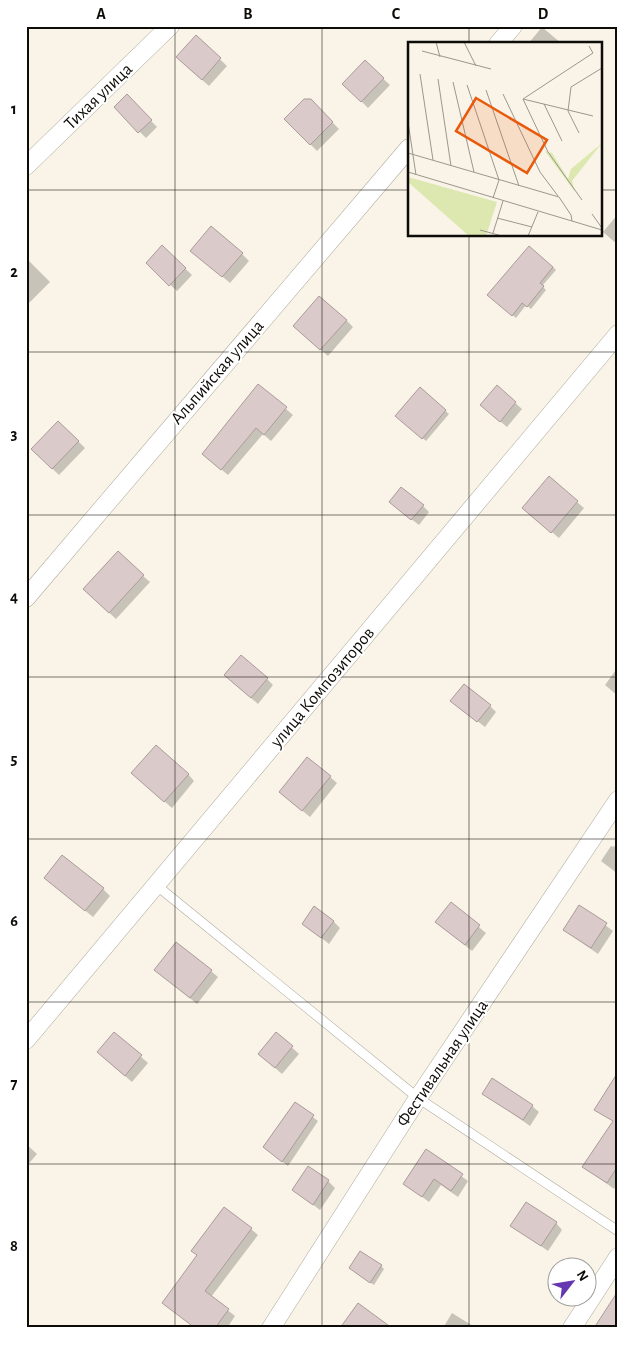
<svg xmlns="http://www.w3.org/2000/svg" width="644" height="1354" font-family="'Alegreya Sans',sans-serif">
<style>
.shadow{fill:#0003}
.building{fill:#dbcaca;stroke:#ab9b9b}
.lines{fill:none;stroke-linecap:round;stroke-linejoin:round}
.lane-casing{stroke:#afaa9d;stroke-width:10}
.street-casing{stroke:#afaa9d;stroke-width:19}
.lane{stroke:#fff;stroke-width:9}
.street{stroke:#fff;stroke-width:18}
.grid{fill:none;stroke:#0e0c08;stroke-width:1;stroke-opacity:0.55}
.labels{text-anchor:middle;stroke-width:4;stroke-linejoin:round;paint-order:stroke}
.street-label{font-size:18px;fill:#0e0c08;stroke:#fff}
.inset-road{fill:none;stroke:#9b978e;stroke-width:1}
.view{fill:#e8590c;fill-opacity:0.15;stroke:#e8590c;stroke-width:2.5}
.inset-edge{fill:none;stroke:#0e0c08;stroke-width:2.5}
.neatline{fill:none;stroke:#0e0c08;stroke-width:2}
.grid-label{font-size:16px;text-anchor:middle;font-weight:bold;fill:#0e0c08}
</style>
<rect width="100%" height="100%" fill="#f9f4e7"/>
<g class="shadow">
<path d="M542,27l20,17h-34z"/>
<path d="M196,37l31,29 -18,20 -25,-22z"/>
<path d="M365,62l25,23 -22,23 -24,-24z"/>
<path d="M127,96l30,31 -11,11 -31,-31z"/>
<path d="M310,100l29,29 -22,22 -31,-32z"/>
<path d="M618,214v31l-15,-13z"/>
<path d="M162,247l30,28 -15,16 -30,-28z"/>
<path d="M242,254l7,7 -19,22 -31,-26z"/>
<path d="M26,258l24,24 -24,24z"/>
<path d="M553,267l3,3 -14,16 4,4 -15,19 -5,-4 -10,13 -24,-20z"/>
<path d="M346,320l7,7 -25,29 -27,-23z"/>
<path d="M258,385l35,30 -22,26 -8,-7 -35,41 -18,-15z"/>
<path d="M497,387l25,22 -15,18 -18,-15z"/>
<path d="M420,389l29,25 -23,27 -26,-22z"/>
<path d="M58,422l27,26 -26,27 -27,-26z"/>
<path d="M577,502l7,6 -25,30 -29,-24z"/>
<path d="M423,506l6,6 -10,13 -22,-17z"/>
<path d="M143,576l7,6 -34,37 -25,-23z"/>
<path d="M618,667v29l-13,-11z"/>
<path d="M267,679l6,6 -15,19 -26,-22z"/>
<path d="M490,706l6,6 -11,15 -26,-20z"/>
<path d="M188,774l6,7 -22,27 -32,-28z"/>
<path d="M330,777l7,6 -27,34 -23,-19z"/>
<path d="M618,841v33l-17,-13 10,-15 3,1z"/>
<path d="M46,878l57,11 7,7 -17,21z"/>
<path d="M451,904l35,29 -14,18 -28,-23z"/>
<path d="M580,906l33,25 -15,23 -34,-24z"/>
<path d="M333,921l7,7 -11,16 -25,-20z"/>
<path d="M156,970l55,1 7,6 -21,27z"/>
<path d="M114,1033l34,30 -16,19 -27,-23z"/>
<path d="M277,1034l22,20 -17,20 -16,-14z"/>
<path d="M484,1093l48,13 7,6 -9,14z"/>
<path d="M295,1104l23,17 -30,45 -24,-19z"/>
<path d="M26,1144l11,10 -11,13z"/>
<path d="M427,1151l41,30 -10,16 -17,-12 -12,17 -24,-18z"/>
<path d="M618,1161v21l-4,7 -30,-22z"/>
<path d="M328,1181l7,7 -15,22 -26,-20z"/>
<path d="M556,1223l6,7 -14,21 -36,-25z"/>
<path d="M251,1229l7,6 -47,62 24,19 -8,12h-32l-31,-25z"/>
<path d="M381,1266l3,3 -10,16 -21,-14z"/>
<path d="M452,1313l24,15h-33z"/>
</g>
<g class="building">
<path d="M196,35l25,23 -19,22 -26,-23z"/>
<path d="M365,60l19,18 -23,24 -19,-18z"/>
<path d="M127,94l25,26 -14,13 -24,-26z"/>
<path d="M304,99h7l22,23 -23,23 -26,-26z"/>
<path d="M211,226l32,27 -21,24 -32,-26z"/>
<path d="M162,245l24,23 -17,18 -23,-23z"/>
<path d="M529,246l24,21 -13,16 4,3 -17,21 -5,-4 -10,13 -25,-21z"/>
<path d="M319,296l28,24 -27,30 -27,-24z"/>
<path d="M258,384l29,23 -23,28 -8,-7 -35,42 -19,-16z"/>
<path d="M497,385l19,17 -16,20 -20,-17z"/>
<path d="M420,387l26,23 -24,29 -27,-23z"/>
<path d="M58,421l21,20 -27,28 -21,-20z"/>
<path d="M549,476l29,25 -27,32 -29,-25z"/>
<path d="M401,487l23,18 -13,15 -22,-18z"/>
<path d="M118,551l26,24 -35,38 -26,-24z"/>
<path d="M241,655l27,23 -17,20 -27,-23z"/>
<path d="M464,684l27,21 -14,17 -27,-21z"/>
<path d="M156,745l33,29 -25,28 -33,-29z"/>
<path d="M307,757l24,19 -29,35 -23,-19z"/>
<path d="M62,855l42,33 -19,23 -41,-33z"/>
<path d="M451,902l29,23 -15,20 -30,-23z"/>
<path d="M579,905l28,18 -16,25 -28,-18z"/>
<path d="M314,906l20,15 -13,17 -19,-14z"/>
<path d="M176,942l36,28 -22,28 -36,-28z"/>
<path d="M114,1032l28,23 -17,21 -28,-24z"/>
<path d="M276,1032l17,14 -18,22 -17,-14z"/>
<path d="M618,1072v94l-11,17 -25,-16 31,-46 -19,-11z"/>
<path d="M492,1078l41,27 -10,15 -41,-26z"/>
<path d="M295,1102l19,13 -32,47 -19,-15z"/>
<path d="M426,1149l37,25 -12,17 -17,-12 -12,18 -19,-13z"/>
<path d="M308,1166l21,14 -16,25 -21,-15z"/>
<path d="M526,1202l31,20 -16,24 -31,-20z"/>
<path d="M224,1207l28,21 -47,63 24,18 -14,19h-20l-33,-25 35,-48 -6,-4z"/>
<path d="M360,1251l22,14 -12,18 -21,-15z"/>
<path d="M618,1291v37h-24z"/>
<path d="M358,1303l34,25h-52z"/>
</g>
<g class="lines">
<defs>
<path id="lane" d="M156,885l262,213 200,133"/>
<g id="street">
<path d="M498,44l15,-18"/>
<path d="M26,166l144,-140"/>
<path d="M26,598l383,-450"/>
<path d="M26,1040l592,-706"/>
<path d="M271,1328l147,-230 200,-298"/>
<path d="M572,1328l46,-71"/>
</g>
</defs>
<use href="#lane" class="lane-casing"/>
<use href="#street" class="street-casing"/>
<use href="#lane" class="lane"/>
<use href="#street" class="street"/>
</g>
<path class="grid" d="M175,26v1302M322,26v1302M469,26v18M26,190h383M600,190h18M469,235v1093M26,352h592M26,515h592M26,677h592M26,839h592M26,1002h592M26,1164h592"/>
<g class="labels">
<g class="street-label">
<text transform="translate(98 96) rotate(-44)" y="6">Тихая улица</text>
<text transform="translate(217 372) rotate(-49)" y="6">Альпийская улица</text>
<text transform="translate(322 687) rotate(-50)" y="6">улица Композиторов</text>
<text transform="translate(442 1063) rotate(-56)" y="6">Фестивальная улица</text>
</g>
</g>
<g transform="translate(408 42)">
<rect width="194" height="194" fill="#f9f4e7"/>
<path d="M194,101l-30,38 3,11 -30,-41 7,2 16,26 3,-10zM0,135l89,25 -11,34h-17l-61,-54z" fill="#dce8b0"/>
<path class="inset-road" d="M28,0l4,15M56,0l12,24M14,9l69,18M12,32l13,86M30,37l13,87M45,40l21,90M59,43l32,95M78,48l33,96M95,52l37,78 18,24M115,57l25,53 34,48M115,57l70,-46 -4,-7M115,57l70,17M136,62l18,37M0,80l8,53M171,91l-11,-22 3,-24 31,-19M0,111l151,44 12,18 1,6M0,130l194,58M85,156l6,-18M184,172l10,14M89,176l35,9M72,188l22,6M85,191l10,-32M120,194l10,-24"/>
<path class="view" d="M68,56l71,42 -20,33 -71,-42z"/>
<rect width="194" height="194" class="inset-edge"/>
</g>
<rect width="644" height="1354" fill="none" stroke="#ffffff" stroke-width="55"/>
<g transform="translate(572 1282) rotate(59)"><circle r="24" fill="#ffffff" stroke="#9f9e9c"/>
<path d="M0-4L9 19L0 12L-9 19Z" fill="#6638af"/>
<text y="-8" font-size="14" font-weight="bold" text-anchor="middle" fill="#0e0c08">N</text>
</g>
<rect x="28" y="28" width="588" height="1298" class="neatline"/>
<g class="grid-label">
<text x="101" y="19">A</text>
<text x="248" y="19">B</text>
<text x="396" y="19">C</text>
<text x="543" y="19">D</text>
<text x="14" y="114">1</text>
<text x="14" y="277">2</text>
<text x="14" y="439">3</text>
<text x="14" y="602">4</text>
<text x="14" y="764">5</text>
<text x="14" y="926">6</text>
<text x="14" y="1089">7</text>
<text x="14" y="1251">8</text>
</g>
</svg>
